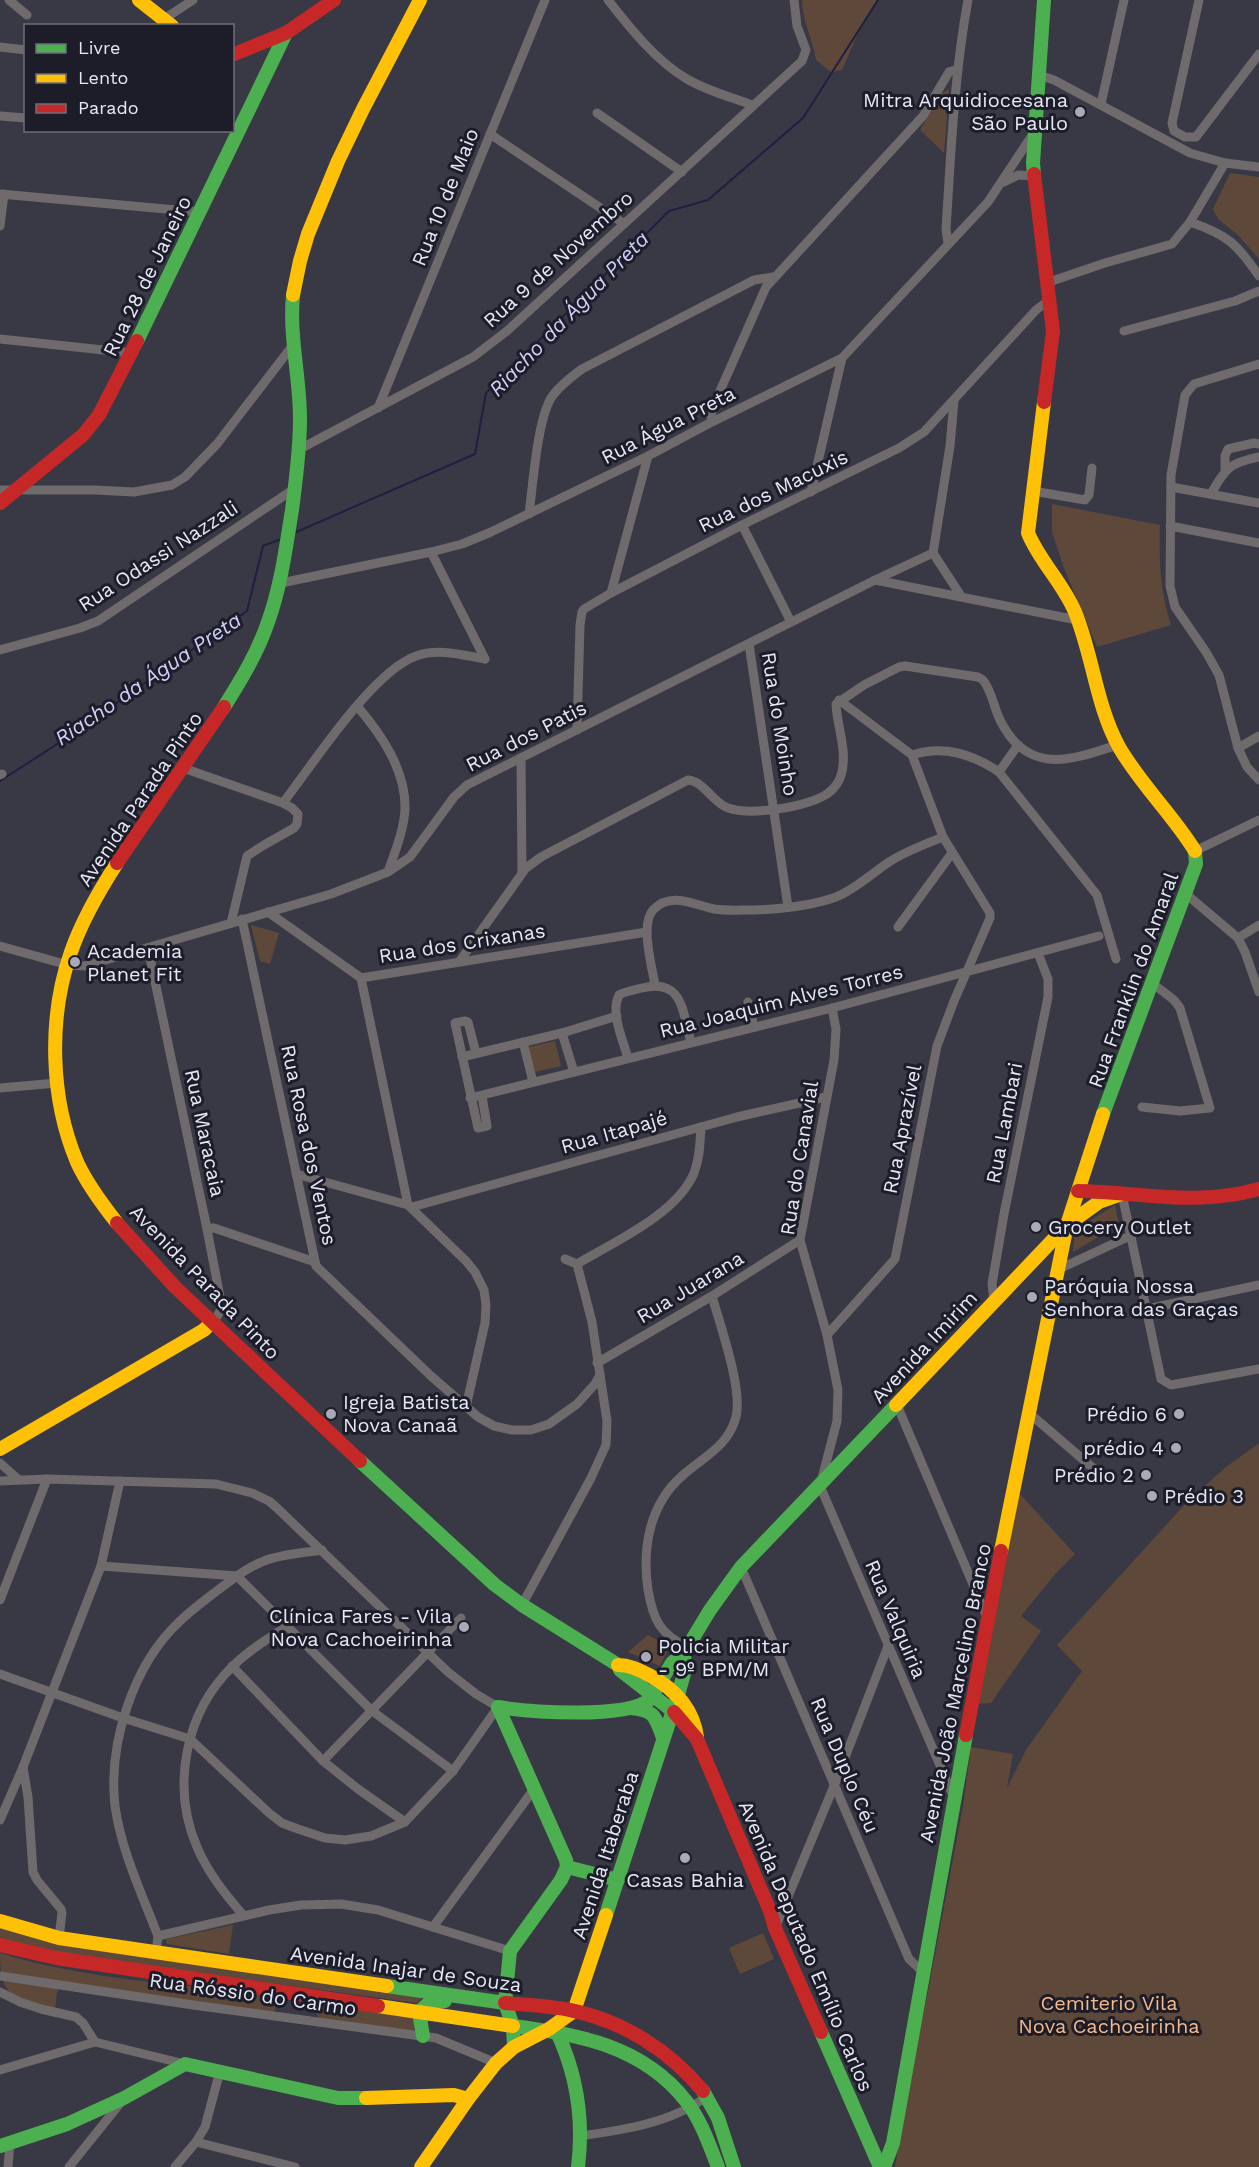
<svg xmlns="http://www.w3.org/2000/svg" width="1259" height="2167" font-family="'Work Sans',sans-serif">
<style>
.green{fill:#5e4839}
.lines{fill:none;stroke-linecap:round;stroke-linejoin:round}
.stream{stroke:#201f41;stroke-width:2}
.street{stroke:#6f6a6b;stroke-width:9}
.fast{stroke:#4caf50;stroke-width:14}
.slow{stroke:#ffc107;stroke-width:14}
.jam{stroke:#c62828;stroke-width:14}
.poi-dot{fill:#a9aab9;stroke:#1c1d28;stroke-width:2}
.labels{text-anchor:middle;stroke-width:6;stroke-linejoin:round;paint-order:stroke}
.poi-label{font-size:20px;fill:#e6e7f7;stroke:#1c1d28;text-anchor:start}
.street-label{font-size:20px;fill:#e6e7f7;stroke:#1c1d28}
.park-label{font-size:20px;fill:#f8b989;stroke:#1c1d28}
.water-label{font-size:21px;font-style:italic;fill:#cfd1fb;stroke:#1c1d28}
</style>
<rect width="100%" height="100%" fill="#393946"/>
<g class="green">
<path d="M802,0h75l-16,26 -19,44 -11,2 -15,-12c-3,-20 -14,-40 -14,-60z"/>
<path d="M949,89l-5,64 -24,-23 22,-37z"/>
<path d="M1230,173l29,4v82l-21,-24 -20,-16 -5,-10z"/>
<path d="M1052,504l108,21c-1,36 0,65 11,100l-74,22 -33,-79 -12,-36z"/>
<path d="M251,925l28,8 -9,31 -10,-3z"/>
<path d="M555,1041l6,25 -27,6 -6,-25z"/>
<path d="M1115,1205l4,20 -46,27 2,-22z"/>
<path d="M1259,1443v724h-364l15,-97 17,-73 36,-191 8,-59 42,7 -6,34 19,-38 56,-79 -25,-26 131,-144 38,-34z"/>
<path d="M1018,1492l57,62 -19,19 -35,43 20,15 -50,72 -16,1z"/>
<path d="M648,1635l22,11 -10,20 -32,-14z"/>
<path d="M233,1925l-4,29 -62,-10 -1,-2 1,-3z"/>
<path d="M0,1928l40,11 387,54 -10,10 -352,-48 -65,-15z"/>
<path d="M763,1933l11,26 -34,15 -11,-26z"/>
<path d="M0,1953c87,27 187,32 278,42l-4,19 -210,-30 -7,8 -2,19c-40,-15 -55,-10 -55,-58z"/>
<path d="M318,2000l96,17v14l-94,-11 -8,-15z"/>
</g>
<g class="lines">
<g class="stream">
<path d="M294,533l181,-79 11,-61 183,-182 39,-11 95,-82 75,-118"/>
<path d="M0,781l68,-44 179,-126 16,-65 18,-7"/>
</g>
<g class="street">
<path d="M9,0l18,15"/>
<path d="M608,0c22,28 48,61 79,79 20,12 44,18 65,26"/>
<path d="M1199,0l-27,123 2,8 11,6h11l63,-83"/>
<path d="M164,19l29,-19"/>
<path d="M0,47l26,3"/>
<path d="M1039,75l15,5 136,73 35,10 34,4"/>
<path d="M1101,104l23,-104"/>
<path d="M597,113l85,59"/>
<path d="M0,116l26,2"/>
<path d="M490,134l133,89"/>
<path d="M1004,182l14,-7 16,1"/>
<path d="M0,194l199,18"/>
<path d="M1190,222c38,13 47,22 69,54"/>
<path d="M0,226l4,-32"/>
<path d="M948,244l-2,-15c5,-77 8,-153 22,-229"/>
<path d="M1046,283l59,-20 67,-19 18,-22 35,-59"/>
<path d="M1124,331l111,-30 24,-10"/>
<path d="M0,339l132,14"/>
<path d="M1259,364l-65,20 -9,11 -14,80 -1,111 5,21 31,45 13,23 19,73 9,19 12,13"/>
<path d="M378,408l167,-408"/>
<path d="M711,422l1,-13 54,-122 157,-171 26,-44 9,-3"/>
<path d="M298,450l175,-93 34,-26 295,-270 4,-11 -9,-24 -3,-26"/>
<path d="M1225,470v-14l3,-7 26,-6 5,1"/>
<path d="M1171,487l88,16"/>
<path d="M0,490h95l39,2 38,-7 13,-8 32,-33 76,-99"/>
<path d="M1033,491l52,9 4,-5 3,-27"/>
<path d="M811,492l31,-134"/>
<path d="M1211,494c14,-26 19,-31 48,-37"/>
<path d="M529,514c4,-29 8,-92 22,-116 8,-12 20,-21 31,-29l172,-89 19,-3"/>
<path d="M742,525l49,97"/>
<path d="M1170,526l89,17"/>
<path d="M431,552l54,107"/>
<path d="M933,553l17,-107 4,-45"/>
<path d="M933,553l28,43"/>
<path d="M875,580l58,-27"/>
<path d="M281,583l150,-31 31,-8 29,-12 157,-76 60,-32 134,-66 146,-156 45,-68"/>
<path d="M611,593l37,-137"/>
<path d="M749,644l39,263"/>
<path d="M0,650l80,-22 18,-7 196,-132"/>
<path d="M839,700l73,55"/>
<path d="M357,706c24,28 49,64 48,103 -1,21 -10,43 -17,63"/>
<path d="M577,730l3,-105 2,-13 2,-3 27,-16 131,-68 157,-77 25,-16 112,-122 13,-10"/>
<path d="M1238,748l21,-12"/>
<path d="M912,755c32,-10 60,-1 87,17l98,123 19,64"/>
<path d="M521,758l1,114"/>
<path d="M183,768l100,35 9,5 6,6 -1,10 -3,4 -30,17 -17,11 -16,67"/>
<path d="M999,772l19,-27"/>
<path d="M0,775l2,-1"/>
<path d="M283,803c30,-39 89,-131 133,-147 22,-8 46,-1 69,3"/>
<path d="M1195,851l64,-31"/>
<path d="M1186,894l52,44 7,14 14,40"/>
<path d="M268,912l93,66 286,-46"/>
<path d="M242,919l74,347 115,110 47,41 16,9 18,4h19l18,-6 28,-20 18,-20 5,-9"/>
<path d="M898,927l54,-74"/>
<path d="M1238,938l21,-13"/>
<path d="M0,946l68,19 17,1 246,-72 57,-22 22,-15 44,-60 13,-12 408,-205 202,40"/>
<path d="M148,948l58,276 16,83 -4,8 -6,7"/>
<path d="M459,962l67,-94 15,-11 147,-77c16,1 25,23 40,28 24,8 78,-1 99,-14 7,-5 13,-13 15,-22 5,-24 -5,-45 -6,-68l28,-19 35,-18 6,-1 73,11 5,3c9,11 11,29 18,42 28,54 71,38 116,23"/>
<path d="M361,978l47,227 58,56 9,11 9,18 2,15 -1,18 -19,84"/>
<path d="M655,985c-3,-18 -15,-61 -2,-75 18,-19 41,-5 61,-1 13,2 28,1 41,1 26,-1 56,-4 81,-13 20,-8 35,-23 53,-35 17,-11 36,-18 54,-25"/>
<path d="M748,1002l6,25"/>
<path d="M832,1008l4,21 -2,31 -34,180 27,95 11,55 -1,31 -17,65 134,312"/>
<path d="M562,1033l12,39"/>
<path d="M523,1042l10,40"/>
<path d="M476,1053l-8,-31 -3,-1 -10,2 23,105 9,-2 -5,-30"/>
<path d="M462,1057l100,-24 55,-17"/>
<path d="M628,1058c-5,-18 -18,-45 -9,-63 7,-4 15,-5 23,-7 42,-10 40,24 49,54"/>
<path d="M0,1088l57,-5"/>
<path d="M470,1098l362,-90 267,-72"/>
<path d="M1142,1107l38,4 30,-3 -30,-100 -6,-8 -22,-17"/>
<path d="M296,1174l112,31"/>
<path d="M1122,1194l39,185 10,6 88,-16"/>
<path d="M412,1207l325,-90 89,-20"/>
<path d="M207,1228h7l101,34"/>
<path d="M565,1259l12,5c37,-22 100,-50 117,-91 6,-15 6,-31 7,-46"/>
<path d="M1059,1269l73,-34"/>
<path d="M994,1301l-2,-17 12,-70 44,-217v-18l-10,-26"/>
<path d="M1147,1309l112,-24"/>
<path d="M827,1335l68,-76 42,-213 17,-45 36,-83v-5l-47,-76 -31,-82"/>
<path d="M597,1363l115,-67 88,-56"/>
<path d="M897,1405l89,210"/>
<path d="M1029,1413l78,67"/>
<path d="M0,1463l18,16"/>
<path d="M0,1481l47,-2 169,5 36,9 17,8 8,7 171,164 28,22 22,13 -45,64 -48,51 -34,14 -26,4 -20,-2 -27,-9 -16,-6 -13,-10 -79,-74 -67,-21 -123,-44"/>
<path d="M101,1566l136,10 134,134 82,61"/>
<path d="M741,1567l168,392 14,13"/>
<path d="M0,1600l47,-121"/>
<path d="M522,1605l69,-127 15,-33 1,-24 -15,-99 -15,-58"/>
<path d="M688,1647c-28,-12 -35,-28 -40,-57 -6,-41 1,-85 34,-114 21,-19 46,-29 54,-59 7,-28 -16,-92 -24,-121"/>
<path d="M232,1666l91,95 35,28 47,33"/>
<path d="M323,1761l138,-143"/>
<path d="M23,1767l5,30 5,75 4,8 24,29 1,4 -3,25"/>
<path d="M0,1820l23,-53 78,-201 19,-85"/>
<path d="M243,1915c-18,-21 -35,-42 -46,-68 -26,-60 -12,-135 36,-181 16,-16 36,-28 55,-40"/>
<path d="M433,1927l101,-138"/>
<path d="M775,1928l59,-142 54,-140"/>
<path d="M158,1936c-16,-42 -37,-86 -43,-130 -7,-62 18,-141 64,-184 12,-12 26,-22 39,-32 14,-10 29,-23 46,-29 18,-7 39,-8 58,-11"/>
<path d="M156,1953l2,-17 111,-26 32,-5 40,-1 37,6 132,41"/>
<path d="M0,1976l193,29 243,33 60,25"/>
<path d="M0,1992l20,10 21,7 35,8 7,6 12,19"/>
<path d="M0,2070l95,-28 90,22"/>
<path d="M580,2136c43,-6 91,-13 126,-39"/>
<path d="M196,2142l99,25"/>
<path d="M8,2167l2,-25"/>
<path d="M69,2167l53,-66"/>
<path d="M175,2167l21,-25 9,-15 15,-56"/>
</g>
<g class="fast">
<path d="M1034,174l-1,-11 11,-163"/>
<path d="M137,341l149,-308"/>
<path d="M224,707c17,-27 34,-55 44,-85 13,-36 18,-75 24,-112 4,-30 8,-61 8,-91 0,-42 -11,-82 -7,-124"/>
<path d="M1103,1114l93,-250 -1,-13"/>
<path d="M360,1461l135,124 27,20 96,60 2,5 54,42"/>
<path d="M498,1707c30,5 128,12 151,-7l23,-37 12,-10 26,-43 31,-43 155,-162"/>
<path d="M498,1707l68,153 1,7 -6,13 -51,71 -5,52 8,23 1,21"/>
<path d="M630,1708c25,2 25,8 33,30"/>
<path d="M567,1867l51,13"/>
<path d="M606,1915l72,-220 7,-25 -1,-17"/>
<path d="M387,1986l118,17"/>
<path d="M513,2026c65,8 130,20 173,75 15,19 23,43 32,66"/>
<path d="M556,2030c21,44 28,89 22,137"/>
<path d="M821,2032l59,135"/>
<path d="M423,2036l-4,-24 11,-10 15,-1"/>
<path d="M703,2091l15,27 16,49"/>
<path d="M0,2146l67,-22 57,-26 61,-34 153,34h28"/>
<path d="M884,2167l9,-24 73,-408"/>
</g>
<g class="slow">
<path d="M139,0l33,26"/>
<path d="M293,295l7,-34 8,-27 30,-73 25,-52 57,-109"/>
<path d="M1044,402l-16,131c12,29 35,50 47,79 18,44 21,93 44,135 22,38 54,68 76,104"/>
<path d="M117,863c-18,28 -35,57 -46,89 -23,65 -21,146 6,210 10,22 25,42 40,61"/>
<path d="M896,1405l171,-180 32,-23 23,-8"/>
<path d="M0,1449l204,-119 8,-8"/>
<path d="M1001,1551l66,-326 36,-111"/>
<path d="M618,1665c12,0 21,5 31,10 26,14 44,33 48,62"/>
<path d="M0,1921l59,17 328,48"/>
<path d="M378,2006l135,20"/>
<path d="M366,2098l88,-3 14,4"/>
<path d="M421,2167l47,-68 28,-36 18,-16 35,-18 25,-18 32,-96"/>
</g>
<g class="jam">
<path d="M232,55l54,-22 48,-33"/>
<path d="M1034,174l19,157 -9,71"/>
<path d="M0,503l83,-68 16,-20 38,-74"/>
<path d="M117,863l107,-156"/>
<path d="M1078,1191c63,1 118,16 181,-2"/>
<path d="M117,1223l58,64 185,174"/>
<path d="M674,1712l23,27 73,172 5,17 46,104"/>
<path d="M966,1735l35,-184"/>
<path d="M0,1945l56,13 322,48"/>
<path d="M505,2003c22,2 44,3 65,7 53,11 99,40 133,81"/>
</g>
</g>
<g class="poi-dot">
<circle cx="1080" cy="112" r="6"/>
<circle cx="75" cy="962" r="6"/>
<circle cx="1036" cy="1227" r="6"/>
<circle cx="1032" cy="1297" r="6"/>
<circle cx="331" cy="1414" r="6"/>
<circle cx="1179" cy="1414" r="6"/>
<circle cx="1176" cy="1448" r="6"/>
<circle cx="1146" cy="1475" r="6"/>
<circle cx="1152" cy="1496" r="6"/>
<circle cx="464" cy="1627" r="6"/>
<circle cx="646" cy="1657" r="6"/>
<circle cx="685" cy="1858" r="6"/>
</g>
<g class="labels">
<g class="poi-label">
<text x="1068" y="107" text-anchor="end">Mitra Arquidiocesana<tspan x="1068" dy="23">São Paulo</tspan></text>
<text x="87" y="958">Academia<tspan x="87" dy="23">Planet Fit</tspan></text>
<text x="1048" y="1234">Grocery Outlet</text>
<text x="1044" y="1293">Paróquia Nossa<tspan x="1044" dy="23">Senhora das Graças</tspan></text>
<text x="343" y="1409">Igreja Batista<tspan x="343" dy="23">Nova Canaã</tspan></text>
<text x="1167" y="1421" text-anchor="end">Prédio 6</text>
<text x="1164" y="1455" text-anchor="end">prédio 4</text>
<text x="1134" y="1482" text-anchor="end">Prédio 2</text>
<text x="1164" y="1503">Prédio 3</text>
<text x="452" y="1623" text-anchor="end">Clínica Fares - Vila<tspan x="452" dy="23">Nova Cachoeirinha</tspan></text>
<text x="658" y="1653">Policia Militar<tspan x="658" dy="23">- 9º BPM/M</tspan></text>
<text x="685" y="1887" text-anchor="middle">Casas Bahia</text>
</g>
<g class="street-label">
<text transform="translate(445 197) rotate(-68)" y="7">Rua 10 de Maio</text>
<text transform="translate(558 259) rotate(-42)" y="7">Rua 9 de Novembro</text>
<text transform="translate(147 276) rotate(-64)" y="7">Rua 28 de Janeiro</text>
<text transform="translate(668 425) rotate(-27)" y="7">Rua Água Preta</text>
<text transform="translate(773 491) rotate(-26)" y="7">Rua dos Macuxis</text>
<text transform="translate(158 556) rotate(-33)" y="7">Rua Odassi Nazzali</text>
<text transform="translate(780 724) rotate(81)" y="7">Rua do Moinho</text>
<text transform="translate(526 736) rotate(-27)" y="7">Rua dos Patis</text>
<text transform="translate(140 799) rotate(-56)" y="7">Avenida Parada Pinto</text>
<text transform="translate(462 943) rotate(-9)" y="7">Rua dos Crixanas</text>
<text transform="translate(1133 980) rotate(-70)" y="7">Rua Franklin do Amaral</text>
<text transform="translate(781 1001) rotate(-14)" y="7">Rua Joaquim Alves Torres</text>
<text transform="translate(1004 1123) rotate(-79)" y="7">Rua Lambari</text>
<text transform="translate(902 1129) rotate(-79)" y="7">Rua Aprazível</text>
<text transform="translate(614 1132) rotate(-16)" y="7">Rua Itapajé</text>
<text transform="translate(205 1133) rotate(78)" y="7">Rua Maracaia</text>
<text transform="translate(309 1145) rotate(78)" y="7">Rua Rosa dos Ventos</text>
<text transform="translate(799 1158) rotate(-81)" y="7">Rua do Canavial</text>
<text transform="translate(205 1282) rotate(46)" y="7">Avenida Parada Pinto</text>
<text transform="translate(690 1287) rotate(-31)" y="7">Rua Juarana</text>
<text transform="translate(924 1347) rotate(-47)" y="7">Avenida Imirim</text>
<text transform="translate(896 1619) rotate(67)" y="7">Rua Valquiria</text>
<text transform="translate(955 1693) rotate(-79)" y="7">Avenida João Marcelino Branco</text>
<text transform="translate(845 1765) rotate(67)" y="7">Rua Duplo Céu</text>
<text transform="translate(605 1855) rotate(-72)" y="7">Avenida Itaberaba</text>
<text transform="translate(806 1946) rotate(67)" y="7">Avenida Deputado Emílio Carlos</text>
<text transform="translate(406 1969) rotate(8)" y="7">Avenida Inajar de Souza</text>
<text transform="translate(253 1994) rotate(8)" y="7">Rua Róssio do Carmo</text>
</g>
<g class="park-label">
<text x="1109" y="2010">Cemiterio Vila<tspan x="1109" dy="23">Nova Cachoeirinha</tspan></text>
</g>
<g class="water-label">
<text transform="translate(569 314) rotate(-46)" y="7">Riacho da Água Preta</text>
<text transform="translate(148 679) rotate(-34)" y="7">Riacho da Água Preta</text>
</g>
</g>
<rect x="24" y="24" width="210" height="108" fill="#1c1d28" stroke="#6d6e7b" stroke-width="1.5"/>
<rect x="36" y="44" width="30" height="9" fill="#4caf50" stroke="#6d6e7b" stroke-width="1.5"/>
<text x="78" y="54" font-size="18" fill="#e6e7f7">Livre</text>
<rect x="36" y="74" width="30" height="9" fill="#ffc107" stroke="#6d6e7b" stroke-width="1.5"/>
<text x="78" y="84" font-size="18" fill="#e6e7f7">Lento</text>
<rect x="36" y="104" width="30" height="9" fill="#c62828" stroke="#6d6e7b" stroke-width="1.5"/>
<text x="78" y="114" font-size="18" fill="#e6e7f7">Parado</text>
</svg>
